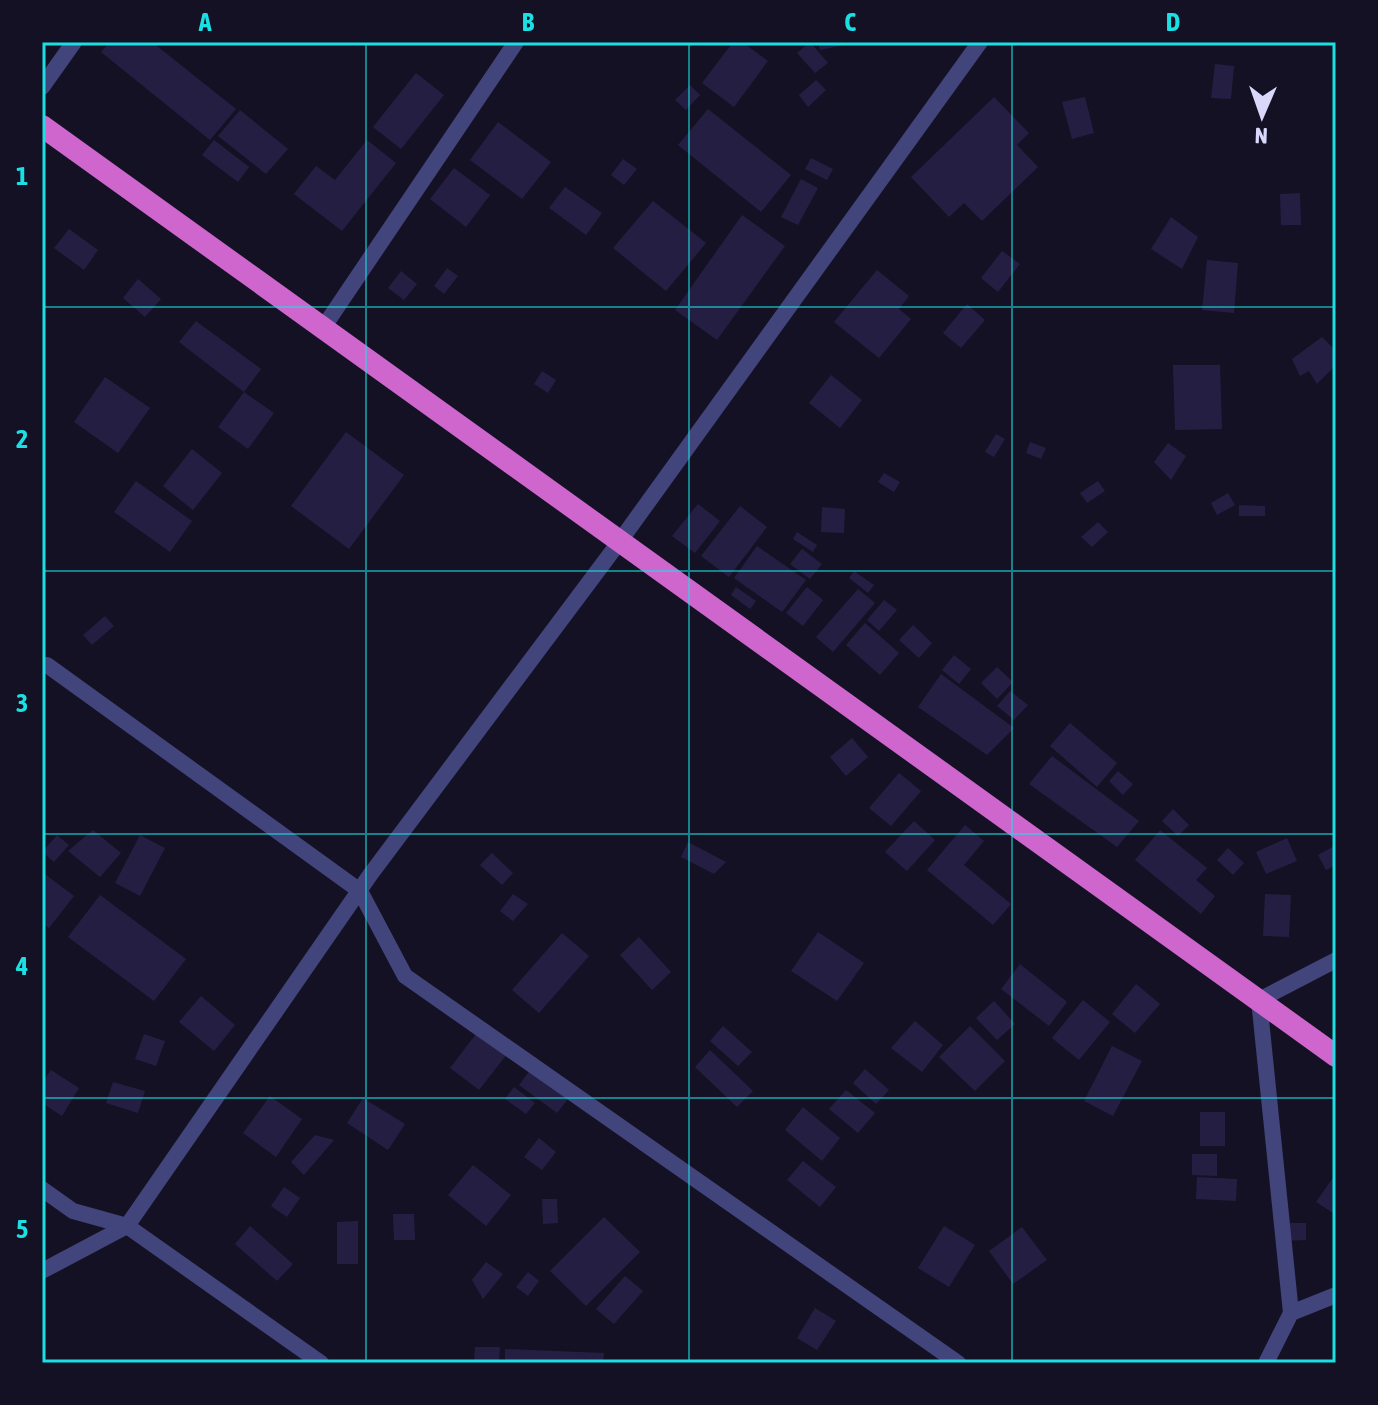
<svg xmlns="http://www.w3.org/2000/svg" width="1378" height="1405" font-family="'Asap Condensed',sans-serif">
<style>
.building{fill:#241f42}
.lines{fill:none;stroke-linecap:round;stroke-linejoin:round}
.minor{stroke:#42447c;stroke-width:16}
.trunk{stroke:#cf66ce;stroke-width:22}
.grid{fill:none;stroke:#1bdfe3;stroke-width:2;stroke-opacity:0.55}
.neatline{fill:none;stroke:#1bdfe3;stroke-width:3}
.grid-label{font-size:26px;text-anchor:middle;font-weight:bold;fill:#1bdfe3}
</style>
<rect width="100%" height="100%" fill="#131123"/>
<g class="building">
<path d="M110,42h42l84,67 -26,31 -109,-88z"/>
<path d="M733,42h9l26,19 -34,46 -32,-24z"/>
<path d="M810,42l18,21 -13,10 -18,-20z"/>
<path d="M818,42h36v1l-34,7z"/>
<path d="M1215,64l19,2 -3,33 -20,-1z"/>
<path d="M416,73l28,22 -43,54 -28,-22z"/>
<path d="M816,80l10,10 -18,17 -9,-12z"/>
<path d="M690,85l10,10 -14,15 -11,-10z"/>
<path d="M994,97l35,36 -12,12 21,22 -56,54 -18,-18 -15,14 -38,-40z"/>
<path d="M1085,97l9,36 -22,6 -10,-37z"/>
<path d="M708,109l83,66 -30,37 -83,-67z"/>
<path d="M240,110l48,39 -22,25 -48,-38z"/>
<path d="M498,122l53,40 -29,37 -52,-39z"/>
<path d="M214,140l35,27 -11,15 -36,-27z"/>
<path d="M367,140l29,23 -54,68 -48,-37 22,-28 19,14z"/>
<path d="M811,158l22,11 -6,11 -22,-11z"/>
<path d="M623,159l14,10 -13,16 -13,-10z"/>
<path d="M454,168l36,27 -24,32 -36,-28z"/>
<path d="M801,179l17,9 -20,37 -17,-8z"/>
<path d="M565,187l37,26 -16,22 -37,-27z"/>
<path d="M1300,193l1,32h-20l-1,-31z"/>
<path d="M653,201l53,42 -40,48 -53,-43z"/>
<path d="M742,215l43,31 -68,94 -42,-30z"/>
<path d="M1171,217l27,20 -16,32 -31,-20z"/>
<path d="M69,229l29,21 -14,20 -30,-22z"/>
<path d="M1002,251l18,13 -22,28 -17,-14z"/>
<path d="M1207,260l31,3 -4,50 -32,-3z"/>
<path d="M447,268l11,8 -14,18 -10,-8z"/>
<path d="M877,270l32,26 -10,13 12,10 -32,39 -45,-36z"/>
<path d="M401,271l16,13 -13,16 -16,-12z"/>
<path d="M138,279l23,20 -16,18 -22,-19z"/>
<path d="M967,304l18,16 -24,28 -18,-15z"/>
<path d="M196,321l65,48 -17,23 -65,-50z"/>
<path d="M1322,337l14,14v14l-19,19 -8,-13 -9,5 -8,-17z"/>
<path d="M1173,365h47l2,64 -47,1z"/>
<path d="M542,371l14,9 -8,13 -14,-9z"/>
<path d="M831,375l31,25 -22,28 -31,-25z"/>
<path d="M105,377l45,31 -32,45 -44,-31z"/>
<path d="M244,392l30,21 -26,36 -30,-22z"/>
<path d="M346,432l58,43 -55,74 -58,-43z"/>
<path d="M996,434l9,5 -11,18 -9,-5z"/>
<path d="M1030,442l16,6 -5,11 -15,-6z"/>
<path d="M1168,443l18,13 -15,24 -17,-18z"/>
<path d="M192,449l30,24 -29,37 -30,-24z"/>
<path d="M884,473l16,9 -6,10 -16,-10z"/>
<path d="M136,481l56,40 -22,31 -56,-40z"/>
<path d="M1098,481l7,10 -18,12 -7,-10z"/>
<path d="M1228,493l7,12 -18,10 -6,-12z"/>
<path d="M698,504l22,17 -25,32 -23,-17z"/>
<path d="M1239,505l26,1v10h-26z"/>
<path d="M740,506l27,21 -38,50 -28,-21z"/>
<path d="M822,507l23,2 -1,24 -23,-1z"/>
<path d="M1098,522l10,10 -16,15 -11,-10z"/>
<path d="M797,532l20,13 -4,7 -20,-13z"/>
<path d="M757,546l49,34 -24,32 -48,-34z"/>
<path d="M802,549l20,15 -12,15 -20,-15z"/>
<path d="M854,571l20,14 -6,8 -19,-15z"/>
<path d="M736,587l20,14 -6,8 -19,-14z"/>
<path d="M807,587l16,13 -20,26 -17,-13z"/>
<path d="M858,589l17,14 -42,49 -17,-15z"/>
<path d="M884,600l13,10 -18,21 -12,-11z"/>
<path d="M105,616l9,10 -22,19 -9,-10z"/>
<path d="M865,623l34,30 -19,22 -34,-30z"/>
<path d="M913,625l19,18 -13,15 -20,-18z"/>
<path d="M954,655l17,14 -12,15 -17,-14z"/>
<path d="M997,667l16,15 -16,17 -16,-16z"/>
<path d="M941,674l73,54 -27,27 -69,-48z"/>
<path d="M1010,691l18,14 -14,15 -17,-14z"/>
<path d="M1070,723l47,40 -20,24 -47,-41z"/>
<path d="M852,738l16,19 -22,19 -16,-19z"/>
<path d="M1052,756l87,65 -22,26 -88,-63z"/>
<path d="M1118,771l15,13 -10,11 -14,-14z"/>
<path d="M899,773l22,18 -30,35 -22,-18z"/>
<path d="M1173,809l16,16 -11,11 -16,-15z"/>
<path d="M914,821l21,19 -28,31 -22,-19z"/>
<path d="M965,825l19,16 -20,24 47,39 -18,21 -66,-55z"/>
<path d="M93,830l28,23 -21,24 -32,-26z"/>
<path d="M1160,830l47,38 -11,12 19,16 -14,18 -66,-54z"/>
<path d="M57,835l12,10 -15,17 -12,-10z"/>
<path d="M140,835l25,13 -25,48 -25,-13z"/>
<path d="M1287,838l10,23 -31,13 -10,-22z"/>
<path d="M688,842l38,20 -12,12 -33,-17z"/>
<path d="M1336,845v20l-10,5 -8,-15z"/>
<path d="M1228,848l16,15 -11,12 -16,-15z"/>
<path d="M492,853l21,20 -11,12 -22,-20z"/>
<path d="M42,872l32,24 -25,32 -7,-5z"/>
<path d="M513,894l15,10 -15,17 -13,-10z"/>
<path d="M1265,894l26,1 -2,42 -26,-1z"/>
<path d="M100,895l86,64 -32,42 -86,-64z"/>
<path d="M818,932l46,31 -27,38 -46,-30z"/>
<path d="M562,933l27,23 -50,57 -27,-23z"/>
<path d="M639,937l32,35 -19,18 -32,-35z"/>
<path d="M1020,964l47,38 -18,24 -48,-37z"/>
<path d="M1136,984l24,20 -25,29 -23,-19z"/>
<path d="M201,996l34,29 -21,26 -35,-29z"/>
<path d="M1083,1000l27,22 -31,38 -27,-22z"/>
<path d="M994,1001l21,23 -18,16 -21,-22z"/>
<path d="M915,1021l28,24 -21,27 -31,-24z"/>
<path d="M482,1026l29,23 -32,41 -29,-22z"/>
<path d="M723,1026l29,26 -14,14 -28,-25z"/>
<path d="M970,1026l35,35 -30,30 -36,-34z"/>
<path d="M144,1034l21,7 -9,25 -21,-7z"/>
<path d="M1112,1046l30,15 -29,55 -29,-15z"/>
<path d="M710,1050l43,41 -16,16 -42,-40z"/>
<path d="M534,1065l38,29 -15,19 -38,-28z"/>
<path d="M865,1069l24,21 -13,14 -23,-21z"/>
<path d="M51,1070l28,18 -17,28 -20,-13v-20z"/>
<path d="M113,1082l32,9 -7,22 -32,-10z"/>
<path d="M514,1087l21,16 -9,11 -21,-15z"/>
<path d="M846,1090l29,23 -17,20 -29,-24z"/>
<path d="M270,1096l32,23 -26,38 -33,-24z"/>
<path d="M363,1098l42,26 -17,26 -41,-27z"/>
<path d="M803,1107l37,31 -18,23 -37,-31z"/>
<rect x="1200" y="1112" width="25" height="34"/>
<path d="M315,1135l19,5 -30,35 -13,-13z"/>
<path d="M539,1138l17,14 -14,18 -18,-13z"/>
<path d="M1192,1154h25v22l-25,-1z"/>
<path d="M803,1161l33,26 -16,20 -33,-27z"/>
<path d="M473,1165l38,30 -25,31 -38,-31z"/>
<path d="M1334,1176l2,1v38l-20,-13z"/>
<path d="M1197,1177l40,2 -1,22 -40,-2z"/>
<path d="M284,1187l16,11 -13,19 -16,-11z"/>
<path d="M542,1199h15l1,24 -15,1z"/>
<path d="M393,1214h21l1,26h-21z"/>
<path d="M604,1217l36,35 -54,54 -36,-35z"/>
<path d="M358,1221v43h-21v-42z"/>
<path d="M1282,1223h24v17l-23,1z"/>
<path d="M250,1226l43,38 -16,17 -42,-37z"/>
<path d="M944,1226l31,19 -26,42 -31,-19z"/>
<path d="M1022,1227l25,33 -34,24 -24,-33z"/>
<path d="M486,1262l17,12 -20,25 -11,-19z"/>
<path d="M528,1272l11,9 -11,15 -12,-9z"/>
<path d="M625,1276l18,15 -29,33 -18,-15z"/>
<path d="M815,1308l21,13 -19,29 -20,-12z"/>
<path d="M475,1347h25l-1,16h-25z"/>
<path d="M505,1349l99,4 -1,10h-98z"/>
</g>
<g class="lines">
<g class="minor">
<path d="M42,87l32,-45"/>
<path d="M323,328l193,-286"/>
<path d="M47,665l313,226 45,85 553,387"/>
<path d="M42,1189l31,22 54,15 194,137"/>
<path d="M42,1271l85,-45 243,-351 250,-334 360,-499"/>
<path d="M1291,1313l-32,-313 77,-40"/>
<path d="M1266,1363l25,-50 45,-18"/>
</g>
<path class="trunk" d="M42,126l1294,930"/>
</g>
<path class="grid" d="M366,42v1321M689,42v1321M1012,42v1321M42,307h1294M42,571h1294M42,834h1294M42,1098h1294"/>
<rect width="1378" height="1405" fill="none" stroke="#131123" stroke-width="88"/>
<g transform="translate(1262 116) rotate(182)" stroke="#131123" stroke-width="6" paint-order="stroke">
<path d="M0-6L14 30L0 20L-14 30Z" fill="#d9d8fa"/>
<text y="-12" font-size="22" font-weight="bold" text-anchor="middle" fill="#d9d8fa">N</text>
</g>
<rect x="44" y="44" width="1290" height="1317" class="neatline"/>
<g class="grid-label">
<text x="205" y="31">A</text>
<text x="528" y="31">B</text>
<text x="850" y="31">C</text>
<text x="1173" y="31">D</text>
<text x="22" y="185">1</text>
<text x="22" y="448">2</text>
<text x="22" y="712">3</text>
<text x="22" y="975">4</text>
<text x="22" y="1238">5</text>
</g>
</svg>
